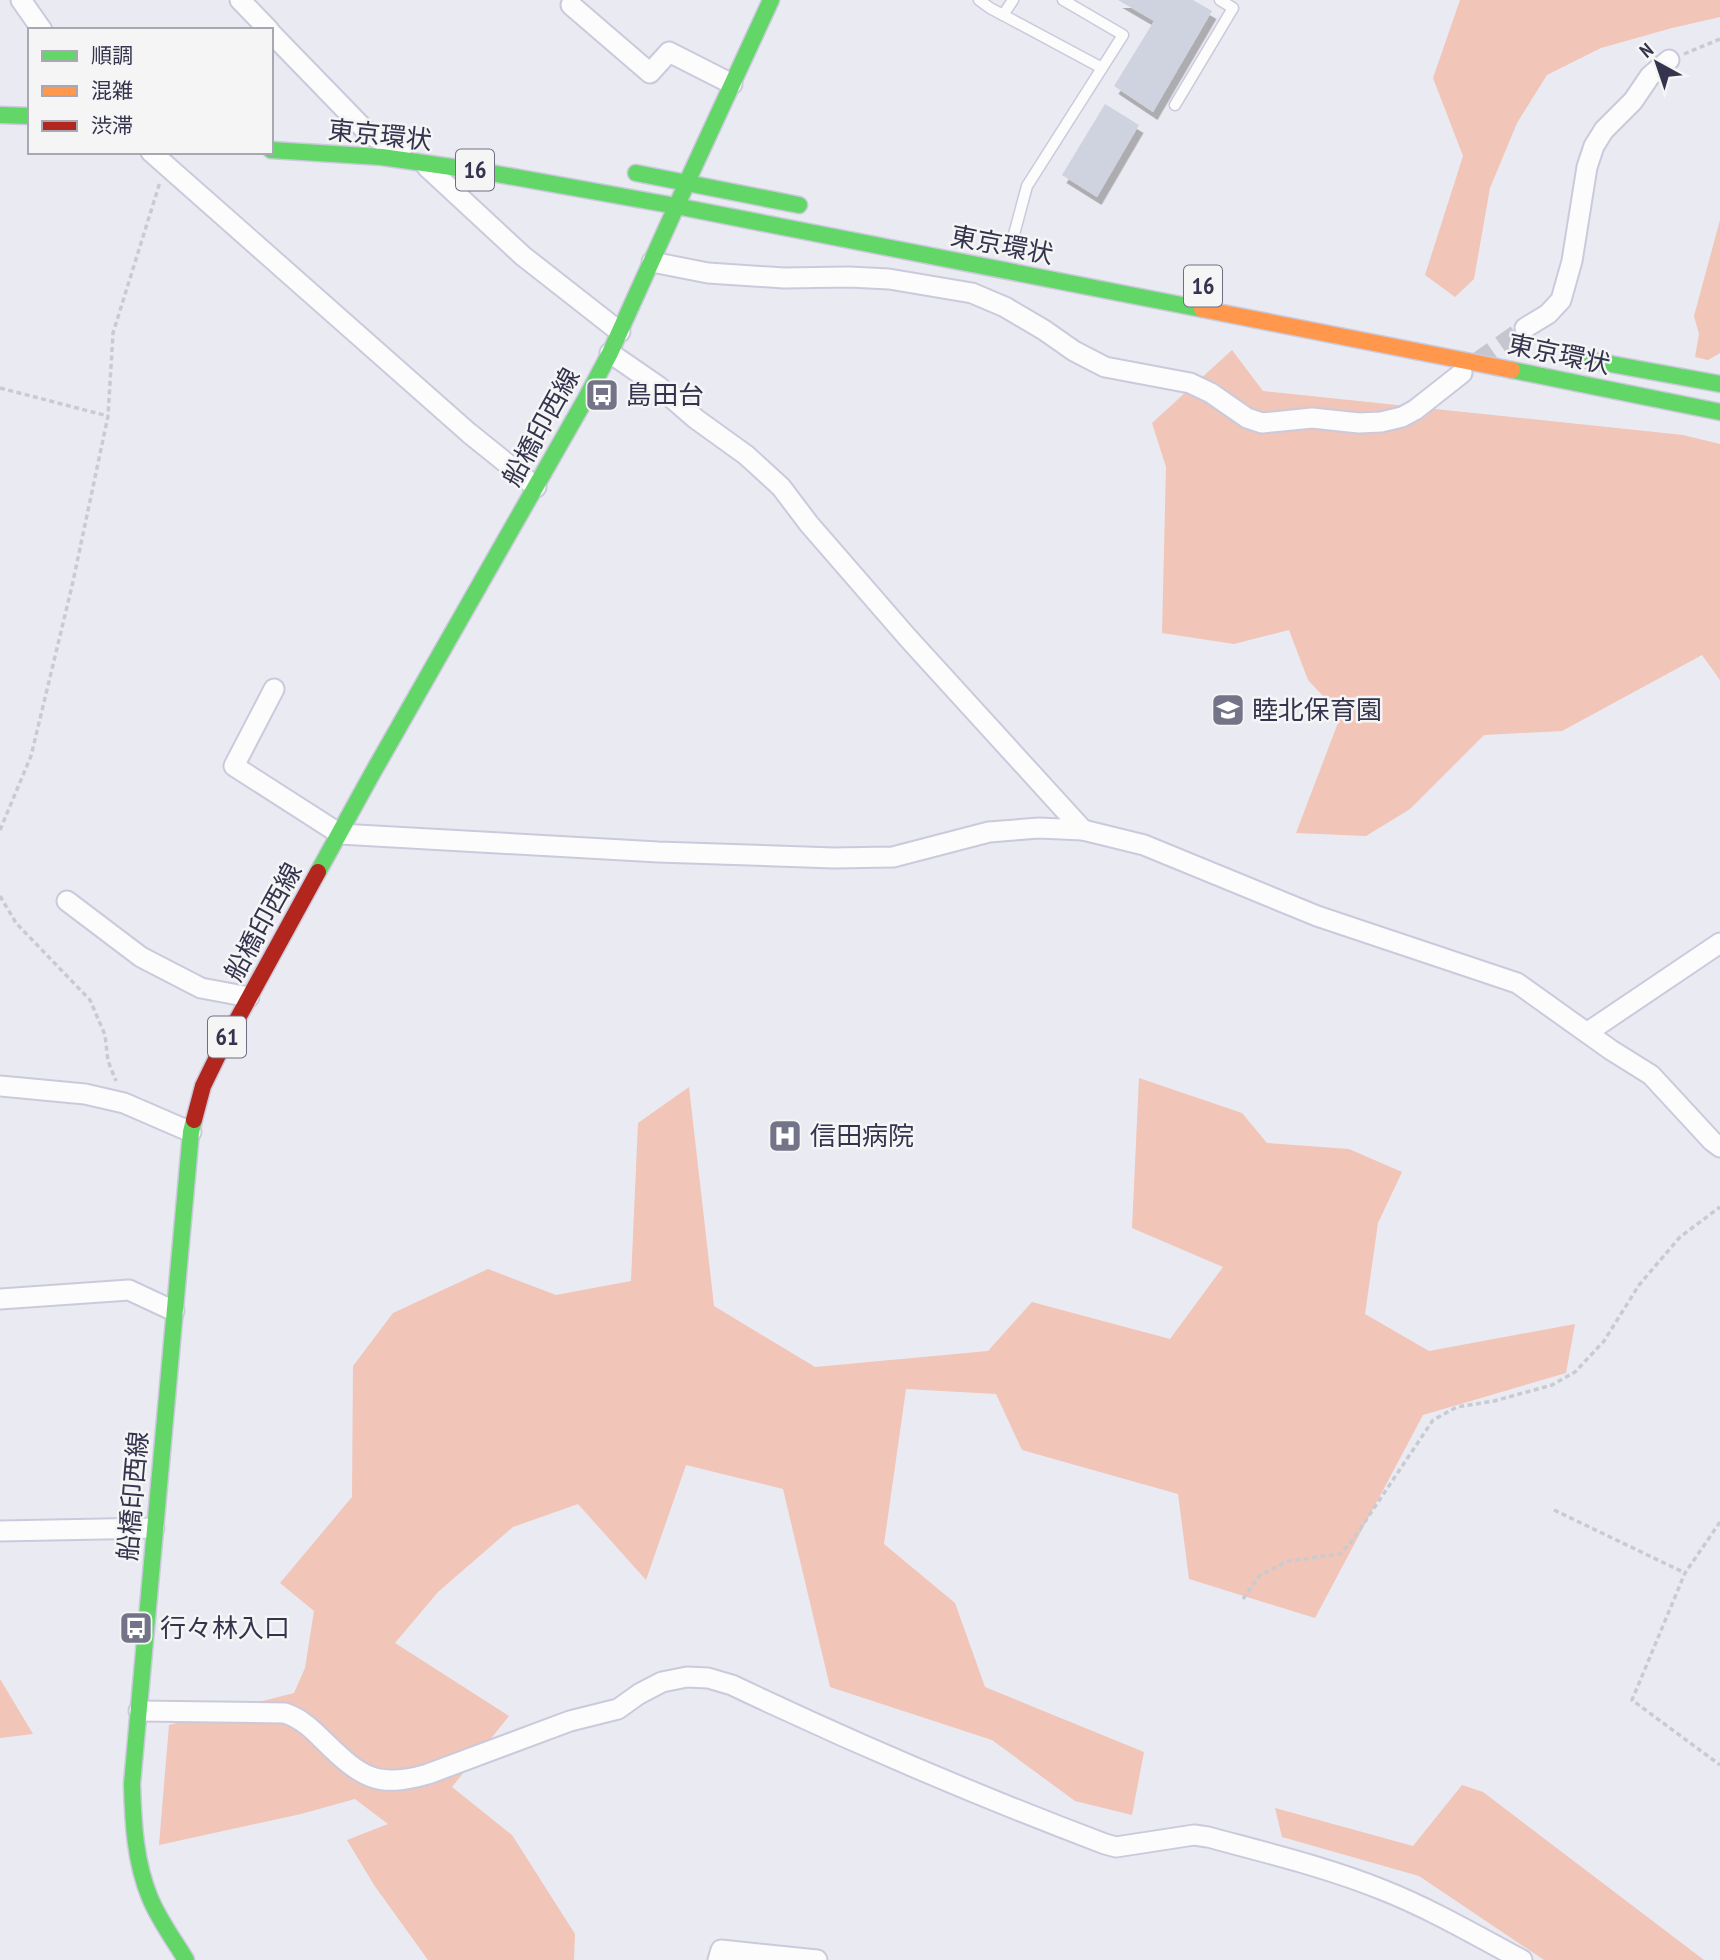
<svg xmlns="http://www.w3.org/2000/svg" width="1720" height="1960" font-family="'PT Sans Narrow','Noto Sans JP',sans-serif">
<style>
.green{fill:#f1c5b7}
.building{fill:#cfd3df;filter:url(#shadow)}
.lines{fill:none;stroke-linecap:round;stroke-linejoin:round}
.street-tunnel{stroke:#c6c6d1;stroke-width:19;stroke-dasharray:19 10;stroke-linecap:butt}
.lane-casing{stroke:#cacadc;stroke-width:13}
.street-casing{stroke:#cacadc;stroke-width:23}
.fast-casing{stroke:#cacadc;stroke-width:19}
.slow-casing{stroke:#cacadc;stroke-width:19}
.jam-casing{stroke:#cacadc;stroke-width:19}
.path{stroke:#cacad1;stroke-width:3.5;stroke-dasharray:5 3.5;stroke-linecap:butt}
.lane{stroke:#fcfcfd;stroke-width:10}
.street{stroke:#fcfcfd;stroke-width:19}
.fast{stroke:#63d668;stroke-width:16}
.slow{stroke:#ff974d;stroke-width:16}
.jam{stroke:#b3261e;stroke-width:16}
.labels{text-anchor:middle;stroke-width:5;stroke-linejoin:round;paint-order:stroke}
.shield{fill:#f5f5f5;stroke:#6e6e81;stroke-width:2}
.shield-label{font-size:24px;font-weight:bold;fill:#34344f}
.street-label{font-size:26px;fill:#34344f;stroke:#f5f5f5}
.poi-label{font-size:26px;fill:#34344f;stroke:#f5f5f5;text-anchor:start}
</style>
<defs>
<filter id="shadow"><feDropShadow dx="4.5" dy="8" stdDeviation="0" flood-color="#0004"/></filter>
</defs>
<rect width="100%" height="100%" fill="#eaeaf2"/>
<g class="green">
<path d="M1460,0h260v17l-48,11 -71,20 -54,27 -30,48 -27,65 -16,91 -19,18 -30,-22 38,-119 -30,-78z"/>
<path d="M1720,220v133l-12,7 -13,-3 4,-23 -5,-18z"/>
<path d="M1232,350l31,41 420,44 37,9v236l-18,-25 -140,76 -78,4 -74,74 -44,27 -70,-3 45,-118 -33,-35 -19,-50 -55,14 -72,-11 4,-166 -14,-44z"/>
<path d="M1139,1078l103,35 25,30 82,6 53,23 -24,51 -13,91 64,37 146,-27 -9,49 -143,42 -108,203 -126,-39 -11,-85 -156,-44 -26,-56 -90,-5 -22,155 71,59 30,84 159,65 -12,63 -57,-14 -83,-61 -162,-53 -47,-198 -97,-24 -40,115 -68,-76 -65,23 -75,65 -43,51 114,73 -57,71 60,48 63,99 -1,26h-146l-54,-75 -27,-45 41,-16 -33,-25 -54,15 -142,31 10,-120 125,-32 11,-25 9,-57 -34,-28 72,-86 1,-131 40,-53 95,-44 68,26 75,-14 7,-158 51,-36 25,219 101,61 173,-16 44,-49 138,37 53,-72 -91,-39z"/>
<path d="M0,1679l33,55 -33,4z"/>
<path d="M1462,1785l21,7 221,168h-160l-125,-84 -137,-39 -7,-29 138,38z"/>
</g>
<g class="building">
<path d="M1118,0h75l19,11 -59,101 -39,-26 40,-65z"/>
<path d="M1105,104l34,21 -42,72 -35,-22z"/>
</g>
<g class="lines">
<path class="street-tunnel" d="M1477,362l48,-34"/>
<defs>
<g id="lane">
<path d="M979,0l11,8 112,60 -75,118 -17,63"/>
<path d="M1063,0l60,35 -21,33"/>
<path d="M1003,15l10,-15"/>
<path d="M1175,105l58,-97 -13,-8"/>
</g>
<g id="street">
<path d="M21,0l21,30"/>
<path d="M240,0l29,30"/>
<path d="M571,5l79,68 19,-21 63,32"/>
<path d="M271,33l97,100 33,19"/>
<path d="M151,152l318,281 67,54"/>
<path d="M427,167l96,89 97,76"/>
<path d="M652,262l56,11 76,5 65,-1 40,2 83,14 33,14 39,23 30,21 31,16 85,16 21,10 36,25 15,5 50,-5 47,5 22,-1 21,-5 13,-7 47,-37"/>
<path d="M1525,328l23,-14 13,-14 11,-39 15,-94 7,-21 10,-16 29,-29 17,-25 19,-16"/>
<path d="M610,353l48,33 38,33 50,36 35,32 28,37 99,114 175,192"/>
<path d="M274,689l-40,77 106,68 318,18 176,6 59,-1 96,-25 50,-4 44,2 49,12 12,3 173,71 200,67 94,67 40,25 61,66 8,6"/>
<path d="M67,901l74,56 60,31 48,9"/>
<path d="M1588,1032l132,-89"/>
<path d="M0,1086l85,8 39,9 67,29"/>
<path d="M0,1299l129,-9 45,21"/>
<path d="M0,1531l154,-3"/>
<path d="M139,1711l146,2c17,6 27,16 40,29 36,35 52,47 103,32l142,-53 48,-12 21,-15 23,-12 25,-5 21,1 24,7c122,58 246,111 373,159l11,3 78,-12 14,2c59,16 118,30 175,53 48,19 94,46 139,70"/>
<path d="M718,1960l3,-10 96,10"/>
</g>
<g id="fast">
<path d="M0,115l30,1"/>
<path d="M271,150l111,7 104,15 190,34 526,103"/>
<path d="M636,173l163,32"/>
<path d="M687,182l84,-182"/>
<path d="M1578,358l142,26"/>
<path d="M1512,370l208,42"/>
<path d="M318,872l54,-98 213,-374 25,-47 76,-168"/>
<path d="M186,1960c-12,-20 -27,-40 -36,-62 -15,-36 -17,-76 -18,-114l59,-652 3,-12"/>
</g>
<path id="slow" d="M1202,309l310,61"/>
<path id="jam" d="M194,1120l9,-34 18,-37 97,-177"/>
</defs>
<use href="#lane" class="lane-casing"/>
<use href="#street" class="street-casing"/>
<use href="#fast" class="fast-casing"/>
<use href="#slow" class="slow-casing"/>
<use href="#jam" class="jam-casing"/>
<g class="path">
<path d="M1684,54l36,-15"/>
<path d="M0,388l108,28"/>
<path d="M0,830l31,-74 41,-170 36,-170 5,-83 47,-151"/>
<path d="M0,896l16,27 74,77 15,35 3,26 8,20"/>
<path d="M1554,1510l131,63"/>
<path d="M1720,1522l-35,51 -53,127 88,65"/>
<path d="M1243,1599l17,-24 28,-14 52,-7 12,-13 81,-121 24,-13 37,-6 58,-16 23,-13 29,-31 35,-56 41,-48 40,-30"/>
</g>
<use href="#lane" class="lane"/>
<use href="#street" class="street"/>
<use href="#fast" class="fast"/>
<use href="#slow" class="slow"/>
<use href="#jam" class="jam"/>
</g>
<defs>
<symbol id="bus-square" viewBox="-11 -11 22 22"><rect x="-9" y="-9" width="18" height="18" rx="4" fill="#747488" stroke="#f5f5f5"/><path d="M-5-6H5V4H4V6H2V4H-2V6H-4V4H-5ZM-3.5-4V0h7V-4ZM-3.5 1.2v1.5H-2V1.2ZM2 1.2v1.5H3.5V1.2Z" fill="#fff"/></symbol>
<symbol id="school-square" viewBox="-11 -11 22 22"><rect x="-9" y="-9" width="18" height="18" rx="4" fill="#747488" stroke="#f5f5f5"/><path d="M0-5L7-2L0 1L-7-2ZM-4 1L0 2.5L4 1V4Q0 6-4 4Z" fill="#fff"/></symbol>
<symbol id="hospital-square" viewBox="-11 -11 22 22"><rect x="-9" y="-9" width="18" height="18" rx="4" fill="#747488" stroke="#f5f5f5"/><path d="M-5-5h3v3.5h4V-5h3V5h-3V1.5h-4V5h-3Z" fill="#fff"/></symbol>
</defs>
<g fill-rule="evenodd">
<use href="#bus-square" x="583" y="376" width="38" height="38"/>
<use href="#school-square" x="1209" y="691" width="38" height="38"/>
<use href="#hospital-square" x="766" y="1117" width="38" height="38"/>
<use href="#bus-square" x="117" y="1609" width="38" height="38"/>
</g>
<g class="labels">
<g class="shield">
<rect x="456" y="149.5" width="38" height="41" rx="5"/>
<rect x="1184" y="265.5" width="38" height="41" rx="5"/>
<rect x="208" y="1016.5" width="38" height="41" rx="5"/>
</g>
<g class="shield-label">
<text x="475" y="178">16</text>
<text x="1203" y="294">16</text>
<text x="227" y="1045">61</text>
</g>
<g class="street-label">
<text transform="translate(380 135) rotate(6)" y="9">東京環状</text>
<text transform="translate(1002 245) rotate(11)" y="9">東京環状</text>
<text transform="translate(1559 354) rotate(12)" y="9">東京環状</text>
<text transform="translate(541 427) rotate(-61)" y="9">船橋印西線</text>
<text transform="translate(263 922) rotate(-61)" y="9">船橋印西線</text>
<text transform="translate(133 1496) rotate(-85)" y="9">船橋印西線</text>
</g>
<g class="poi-label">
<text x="626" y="404">島田台</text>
<text x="1252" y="719">睦北保育園</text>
<text x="810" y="1145">信田病院</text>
<text x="160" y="1637">行々林入口</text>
</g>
</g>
<rect x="28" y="28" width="245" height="126" fill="#f5f5f5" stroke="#a8a8b3" stroke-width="2"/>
<rect x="42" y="51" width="35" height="10" fill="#63d668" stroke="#a8a8b3" stroke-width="2"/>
<text x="91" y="63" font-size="21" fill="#34344f">順調</text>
<rect x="42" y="86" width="35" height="10" fill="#ff974d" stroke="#a8a8b3" stroke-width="2"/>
<text x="91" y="98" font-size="21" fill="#34344f">混雑</text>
<rect x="42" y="121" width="35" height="10" fill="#b3261e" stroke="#a8a8b3" stroke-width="2"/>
<text x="91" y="133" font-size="21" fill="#34344f">渋滞</text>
<g transform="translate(1657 63) rotate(320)" stroke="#f5f5f5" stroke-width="5" paint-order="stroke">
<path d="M0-5L12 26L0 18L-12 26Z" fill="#34344f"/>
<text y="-10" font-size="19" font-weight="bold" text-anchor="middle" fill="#34344f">N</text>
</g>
</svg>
